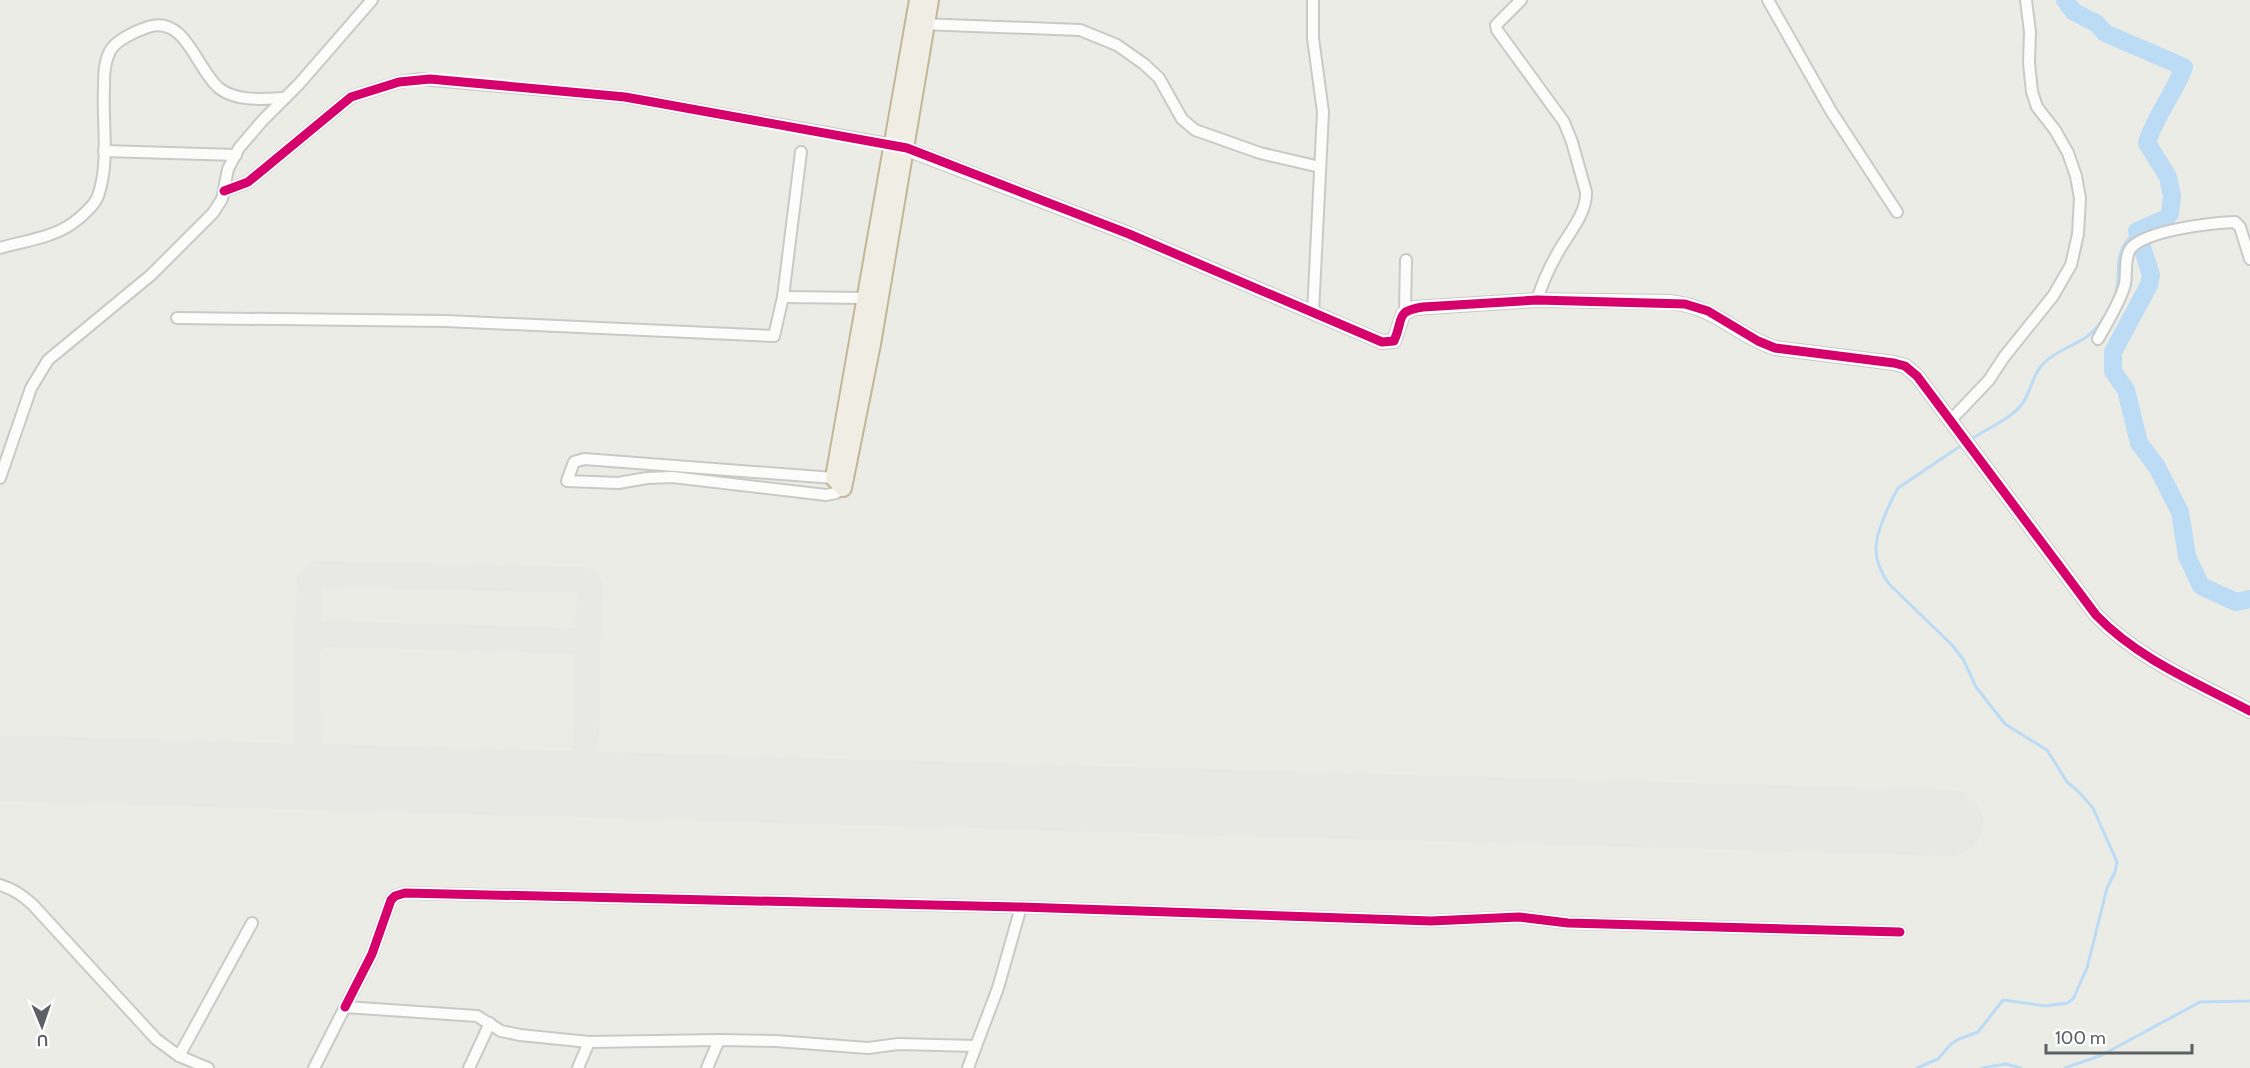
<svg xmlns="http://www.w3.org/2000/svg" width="2250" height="1068" font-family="Cabin,sans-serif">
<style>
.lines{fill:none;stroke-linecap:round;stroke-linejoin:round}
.stream{stroke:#bcdbf5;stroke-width:3}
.river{stroke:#bcdbf5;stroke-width:18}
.taxiway{stroke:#e8e8e5;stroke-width:26}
.runway{stroke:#e8e8e5;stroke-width:66}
.minor-casing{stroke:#c9c9c9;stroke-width:14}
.tertiary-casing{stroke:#c9c9c9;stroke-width:16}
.trunk-casing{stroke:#c2b796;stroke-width:20}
.minor{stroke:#fcfcfb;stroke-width:10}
.tertiary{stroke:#fcfcfb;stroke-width:14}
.trunk{stroke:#f0eee4;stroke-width:16}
.cycleway-casing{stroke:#fff;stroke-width:13}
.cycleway{stroke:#d6006c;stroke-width:9}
</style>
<rect width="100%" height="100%" fill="#ecece7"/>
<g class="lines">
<g class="stream">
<path d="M1973,438c15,-10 38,-19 49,-34 9,-12 10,-29 21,-40 13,-14 32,-18 46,-29 9,-7 17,-20 22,-30 16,-29 -5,-49 26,-74"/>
<path d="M1917,1068l21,-9 13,-15 8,-5 19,-7 25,-32 43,6 21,-3 6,-4 14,-31 20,-80 8,-16 2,-10 -24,-54 -15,-17 -11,-9 -20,-32 -42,-26 -29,-37 -13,-28 -11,-14 -63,-61c-7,-10 -13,-22 -13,-34 -1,-16 14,-48 22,-62l61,-41"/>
<path d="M1982,1068l24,-4 15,4"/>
<path d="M2065,1068l37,-13 98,-53 50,-1"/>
</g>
<path class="river" d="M2065,0l9,12 22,11 9,10 79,34c-10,27 -29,49 -37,76l21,34 4,19 -2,18 -5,5 -28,12 14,44 -2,10 -36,67v19l13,19 13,53 18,24 23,45 7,44 14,30 35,16 14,-3"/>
<g class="taxiway">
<path d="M319,574l264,6 6,4 1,7 -3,57 -7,-7 -251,-7 -14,3 -8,8 3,-63z"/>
<path d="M308,750l7,16 19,11"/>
<path d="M584,758l12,19 19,8"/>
<path d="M279,776l20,-9 9,-17 -1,-105"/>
<path d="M555,783c11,-3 21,-7 26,-17 8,-15 6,-96 6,-118"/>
</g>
<path class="runway" d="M0,768l1950,55"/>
<defs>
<g id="minor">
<path d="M1521,0l-25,25 1,5 67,92 8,20 14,50c1,23 -20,44 -30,64 -8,14 -14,28 -19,44"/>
<path d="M1768,0l63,111 66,101"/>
<path d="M921,24l159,6 37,15 27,19 15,14 23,41 13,11 65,23 60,14"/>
<path d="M104,151l132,4"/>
<path d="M224,191l24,-9 103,-85 48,-15 21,-3 205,18 269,48"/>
<path d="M0,248c24,-7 52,-10 73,-25 7,-5 22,-18 25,-27 12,-34 4,-74 6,-109 0,-12 0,-24 6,-36 6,-11 26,-20 38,-24 38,-12 48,42 71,61 17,14 45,11 66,10"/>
<path d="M783,297l83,1"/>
<path d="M1405,311l1,-51"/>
<path d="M1313,313l10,-201 -10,-74v-38"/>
<path d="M177,318l269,3 328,15 9,-39 18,-145"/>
<path d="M2098,339c9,-17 22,-36 27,-55 2,-10 -1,-28 6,-36 16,-18 80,-25 104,-26l5,5 10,32"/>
<path d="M1950,421l39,-41 15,-23 49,-61 18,-31 7,-31 2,-36 -4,-22 -8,-23 -13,-23 -18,-23 -5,-15 -3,-29 1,-31 -4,-32"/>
<path d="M0,478l31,-90 17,-28 103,-85 62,-62 9,-14 6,-30 11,-21 24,-28 36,-36 73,-84"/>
<path d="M834,478l-250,-19 -10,3 -7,19 51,2 29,-5 25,-1 154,18 10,-2 7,-5"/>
<path d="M0,885c14,4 23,11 33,20l123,134 23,17 29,12"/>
<path d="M345,1007l27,-53 19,-54 4,-4 10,-3 616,14 410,14 88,-4 49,6 332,9"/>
<path d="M976,1046l22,-58 23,-81"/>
<path d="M179,1056l73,-133"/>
<path d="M314,1068l31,-61 132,9 24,15 19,4 69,7 130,-2"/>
<path d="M469,1068l21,-45"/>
<path d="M578,1068l11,-26"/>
<path d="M707,1068l12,-28 57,1 92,7 30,-4 78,2 -8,22"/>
</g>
<path id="tertiary" d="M896,145l233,89 253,108 12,-1 9,-27 11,-6 123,-8 133,2c47,5 65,33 105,46l119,15 11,3 12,10 179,239c42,44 101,68 154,96"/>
<path id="trunk" d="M918,0l-84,478 9,10 29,-144 58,-344"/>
</defs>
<use href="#minor" class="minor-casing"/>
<use href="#tertiary" class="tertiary-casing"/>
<use href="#trunk" class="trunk-casing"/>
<use href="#minor" class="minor"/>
<use href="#tertiary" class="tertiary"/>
<use href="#trunk" class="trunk"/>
<defs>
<g id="cycleway">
<path d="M224,191l24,-9 103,-85 48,-15 31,-3 195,18 282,51 222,86 253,108 12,-1c10,-21 0,-30 29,-34l114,-7 148,4 23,7 50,30 17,7 119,15 11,3 12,10 179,239c42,44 101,68 154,96"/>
<path d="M345,1007l27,-53 19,-54 4,-4 10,-3 616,14 410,14 88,-4 49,6 332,9"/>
</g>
</defs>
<use href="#cycleway" class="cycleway-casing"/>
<use href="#cycleway" class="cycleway"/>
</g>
<g transform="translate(42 1026) rotate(178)" stroke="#ffffff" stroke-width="4.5" paint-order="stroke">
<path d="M0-4.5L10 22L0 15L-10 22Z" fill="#5d6065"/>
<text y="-9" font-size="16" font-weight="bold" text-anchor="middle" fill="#5d6065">U</text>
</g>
<path d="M2046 1044v9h146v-9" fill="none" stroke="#5d6065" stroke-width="3"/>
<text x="2055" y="1044" font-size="18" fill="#5d6065" stroke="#ffffff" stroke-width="4.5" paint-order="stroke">100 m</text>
</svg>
